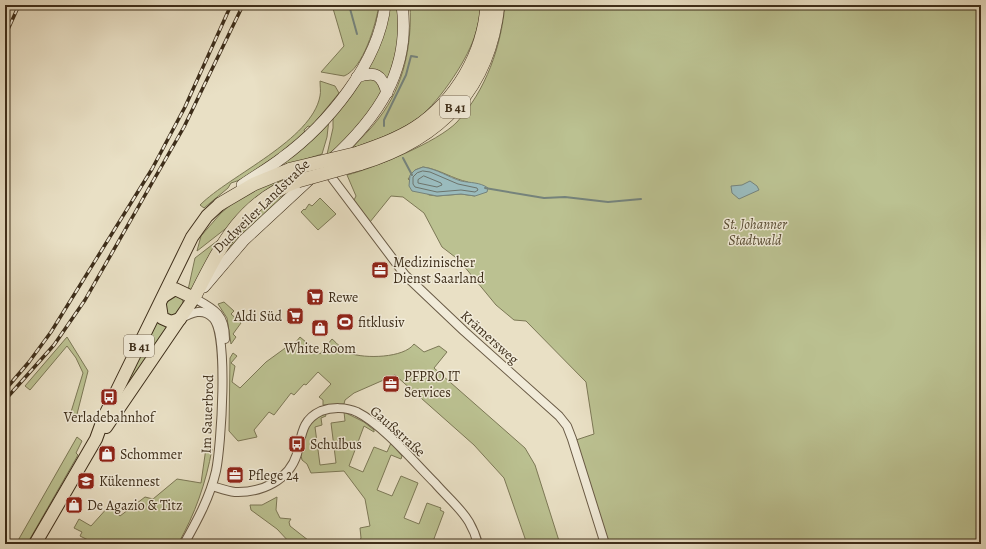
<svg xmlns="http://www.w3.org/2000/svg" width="986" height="549" font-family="Alegreya,serif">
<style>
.green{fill:#bbc191;stroke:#7c7856;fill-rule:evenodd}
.water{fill:#9abbbd;stroke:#75837c}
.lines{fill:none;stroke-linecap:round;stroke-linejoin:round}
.shore{stroke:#6c746c;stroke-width:1}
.stream{stroke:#75837c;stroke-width:2}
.minor-casing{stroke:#695a45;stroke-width:10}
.secondary-casing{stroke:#3e2e1a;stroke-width:12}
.primary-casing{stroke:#3e2e1a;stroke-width:14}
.trunk-casing{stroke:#3e2e1a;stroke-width:14}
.minor{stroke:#f1ebd9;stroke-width:8}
.secondary{stroke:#f1ebd9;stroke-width:11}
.primary{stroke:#e9e0c5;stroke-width:12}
.trunk{stroke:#e9e0c5;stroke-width:13}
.rail-casing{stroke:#3e2e1a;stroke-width:3.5}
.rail{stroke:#f1ebd9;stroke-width:2;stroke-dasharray:6;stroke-linecap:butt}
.trunk-bridge-casing{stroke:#3e2e1a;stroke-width:14;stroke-linecap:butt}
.trunk-bridge{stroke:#e9e0c5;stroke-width:13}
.labels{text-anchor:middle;stroke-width:3;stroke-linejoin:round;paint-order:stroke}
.shield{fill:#f1ebd9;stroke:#746753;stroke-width:1}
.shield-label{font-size:13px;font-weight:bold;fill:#3e2e1a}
.street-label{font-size:14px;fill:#3e2e1a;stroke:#f1ebd9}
.park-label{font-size:14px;font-style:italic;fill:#574b32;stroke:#f1ebd9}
.poi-label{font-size:14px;fill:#3e2e1a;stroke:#f1ebd9;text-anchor:start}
</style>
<rect width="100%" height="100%" fill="#e9e0c5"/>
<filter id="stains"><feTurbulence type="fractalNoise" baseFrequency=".005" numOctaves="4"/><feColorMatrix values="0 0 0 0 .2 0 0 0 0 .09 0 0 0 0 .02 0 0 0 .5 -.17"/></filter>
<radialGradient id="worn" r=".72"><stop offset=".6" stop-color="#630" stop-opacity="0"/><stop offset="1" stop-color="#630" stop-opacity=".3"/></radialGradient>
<g class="green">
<path d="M332,5h47c-3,19 -16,64 -35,71l-23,-4 23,-26z"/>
<path d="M389,5h10l-1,40 -10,35 -22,-10z"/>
<path d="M410,5h71c-1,11 -3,22 -7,33 -8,24 -38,69 -60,83 -19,12 -40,20 -62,27 9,-10 19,-19 27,-30 25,-32 33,-73 31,-113z"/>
<path d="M505,5h476v539h-372l-33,-104 18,-6 -8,-52 -60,-61 -12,-1 -18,-15 -37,-45 -17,-13 -18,-34 -21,-16 -12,-1 -21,26 -16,-22 2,-4 -9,-21c27,-7 91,-33 110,-53 29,-32 44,-75 48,-117zM423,167c16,2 30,12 45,15l7,14 -14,-2 -24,2 -8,-1 -21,-16 7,-9z"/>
<path d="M366,79l11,1 5,12 -22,32 -34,35 7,-31v-12l26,-34z"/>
<path d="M320,81l15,5 4,7 -28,34 -3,-1 -4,4 1,3 -26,21 -39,26 -9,3 -3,5 -24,20 -4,-3c30,-30 112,-65 120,-109 1,-4 0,-10 0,-15z"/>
<path d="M329,119l-2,18 -5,17 -35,11 -2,-4z"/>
<path d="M292,174l1,2 -96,75 4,-15 20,-23 17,-14 17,-11z"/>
<path d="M296,188l-77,73 16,-28 37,-35z"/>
<path d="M320,198l16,16 -18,16 -17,-18 3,-3 1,1 4,-6 3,2z"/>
<path d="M221,238l-29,54 -4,-2 7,-32z"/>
<path d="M173,295l9,3c3,9 -3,14 -9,19l-6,-2 -1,-13z"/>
<path d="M224,302l10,9 -3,3 10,9 -8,11 3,3 -5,7 -4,-26 -9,-14z"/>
<path d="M157,318l14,7 -44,64 -3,-2z"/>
<path d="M67,337l21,34 -12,47 -5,-6 12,-39 -7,-15 -9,-12 -37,44 -5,-4z"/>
<path d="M300,337l20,17 12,-15c5,4 11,12 17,14 16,6 55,5 65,-9l10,8 15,-6 8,6 -13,16 91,80 10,17 25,79h-33l-23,-66 -30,-33 -79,-70 -41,18 -9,7 -1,4 -21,1v-5l-4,-3 12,-13 -13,-12 -12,13 -2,-1 -10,11 -3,-2 -17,22 -5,-3 -15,18 3,7 -19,4 -9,-10 1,-73 3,-5 4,3 -6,7 4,3 -3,16 8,6 26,-26 22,-16 3,2z"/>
<path d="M344,412l20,10 10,8v2l-10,-6 -15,40 14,6 11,-25 13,5 4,-9 11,13 -1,3 -10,-4 -14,35 15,6 9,-20 17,7 -14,35 15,6 8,-21 14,5 -1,2 4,2 -12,32h-74l3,-6 -1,-10 10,-2 -5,-27 -21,-28 -33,2 -4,-9 -5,-4c-5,-18 6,-39 23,-46l1,2 -5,2 1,7 -7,2 5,38 16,-2 -5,-40 14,-2z"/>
<path d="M77,437l5,4 -6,12 2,2 -51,89h-11z"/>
<path d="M206,448l6,1c-6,34 -17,65 -34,95h-88v-3l-10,-5 2,-4 -8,-4 5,-9 12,7 18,-20 11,10 25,-19 8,2 24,-20 24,4z"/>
<path d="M277,497l-1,13 4,8 11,1 -2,3 1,4 23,18h-22l-14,-15 -26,-19 -1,-5h12z"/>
</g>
<g class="water">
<path d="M423,167c14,2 25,10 38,14 9,2 19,1 27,7l-1,4 -12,4 -14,-2 -24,2 -25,-5 -3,-5 1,-11 5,-5z"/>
<path d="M750,181l7,5 2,4 -20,9 -7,-6 -1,-7 11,-1z"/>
</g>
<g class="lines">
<g class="shore">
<path d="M423,171l7,1 28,12 19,4 1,2 -3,2 -14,-2 -24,2 -22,-5 -2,-3v-7l4,-4z"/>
<path d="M424,176l17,7 1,2 -5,2 -19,-4v-3z"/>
</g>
<g class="stream">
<path d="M349,5l8,29"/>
<path d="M384,126v-6l22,-45 5,-19 6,1"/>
<path d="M403,158l9,17"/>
<path d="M485,188l59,10 21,-1 43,5 33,-3"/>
</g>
<defs>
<g id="minor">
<path d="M326,170l79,105 59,56 95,85 8,10 5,13 33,105"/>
<path d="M194,298c20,11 31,16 31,41"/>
<path d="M180,319c11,-6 23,-12 33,-1 16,16 8,129 3,153 -6,26 -19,50 -32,73"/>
<path d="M212,486c7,2 15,5 23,6 27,1 54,-12 62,-38 5,-18 4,-34 24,-43 11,-4 25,-4 36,1 26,13 57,50 78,71 11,13 25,24 34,39 4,7 7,14 9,22"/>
</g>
<g id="secondary">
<path d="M357,77c18,-6 25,-3 30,16"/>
<path d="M331,160c46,-42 80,-89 71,-155"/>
<path d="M242,185c13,-9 27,-17 40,-27 45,-33 97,-95 103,-153"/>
<path d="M204,287l40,-47 68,-63"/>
</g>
<g id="primary">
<path d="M160,305l2,13 9,4 9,-3"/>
<path d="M106,427l88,-129 -19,-9 -11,7"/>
<path d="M35,544l61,-105 8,-22 88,-180 15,-21 13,-12"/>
</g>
<g id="trunk">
<path d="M358,153c20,-7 40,-14 57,-25 41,-27 69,-74 72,-123"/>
<path d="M359,164c80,-24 130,-74 139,-159"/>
<path d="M220,204l34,-20 37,-15"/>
<path d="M194,298c26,-51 47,-96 104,-117"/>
</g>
</defs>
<use href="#minor" class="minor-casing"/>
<use href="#secondary" class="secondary-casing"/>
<use href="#primary" class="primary-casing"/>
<use href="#trunk" class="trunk-casing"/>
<use href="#minor" class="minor"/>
<use href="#secondary" class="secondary"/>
<use href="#primary" class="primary"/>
<use href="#trunk" class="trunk"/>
<defs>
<g id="rail">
<path d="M5,15l5,-10"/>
<path d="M5,36l14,-31"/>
<path d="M5,390l24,-28 22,-30 101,-163 33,-62 46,-102"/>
<path d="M5,400l49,-55 31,-45 99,-173 59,-122"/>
</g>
</defs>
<use href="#rail" class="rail-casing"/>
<use href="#rail" class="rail"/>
<defs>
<g id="trunk-bridge">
<path d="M291,169l67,-16"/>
<path d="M298,181l61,-17"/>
</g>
</defs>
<use href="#trunk-bridge" class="trunk-bridge-casing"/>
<use href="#trunk-bridge" class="trunk-bridge"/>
</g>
<defs>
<symbol id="office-square" viewBox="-11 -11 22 22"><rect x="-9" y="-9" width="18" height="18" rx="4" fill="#8f2418" stroke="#f1ebd9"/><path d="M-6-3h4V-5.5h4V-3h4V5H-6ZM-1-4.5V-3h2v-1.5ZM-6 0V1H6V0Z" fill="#fff"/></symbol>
<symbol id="supermarket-square" viewBox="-11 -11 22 22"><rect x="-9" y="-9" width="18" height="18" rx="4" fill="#8f2418" stroke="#f1ebd9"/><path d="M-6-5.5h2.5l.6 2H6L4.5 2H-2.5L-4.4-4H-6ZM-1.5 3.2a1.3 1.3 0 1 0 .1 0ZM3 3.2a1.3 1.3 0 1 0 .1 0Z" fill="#fff"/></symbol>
<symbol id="stadium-square" viewBox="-11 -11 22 22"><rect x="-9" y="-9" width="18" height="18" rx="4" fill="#8f2418" stroke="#f1ebd9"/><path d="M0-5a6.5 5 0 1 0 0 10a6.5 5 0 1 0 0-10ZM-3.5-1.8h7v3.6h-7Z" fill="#fff"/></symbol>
<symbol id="shop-square" viewBox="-11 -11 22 22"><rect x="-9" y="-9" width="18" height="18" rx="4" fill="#8f2418" stroke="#f1ebd9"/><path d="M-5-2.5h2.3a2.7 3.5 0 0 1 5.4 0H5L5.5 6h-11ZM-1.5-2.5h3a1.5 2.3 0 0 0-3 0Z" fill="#fff"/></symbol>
<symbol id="bus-square" viewBox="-11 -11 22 22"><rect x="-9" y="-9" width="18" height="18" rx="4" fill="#8f2418" stroke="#f1ebd9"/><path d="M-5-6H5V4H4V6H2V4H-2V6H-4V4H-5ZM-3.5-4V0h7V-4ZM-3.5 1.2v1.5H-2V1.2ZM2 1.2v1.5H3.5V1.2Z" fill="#fff"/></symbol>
<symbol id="school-square" viewBox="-11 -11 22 22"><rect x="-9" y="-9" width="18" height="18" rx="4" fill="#8f2418" stroke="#f1ebd9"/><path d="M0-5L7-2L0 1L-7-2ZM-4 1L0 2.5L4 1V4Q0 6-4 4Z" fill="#fff"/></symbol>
</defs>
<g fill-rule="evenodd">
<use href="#office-square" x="370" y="260" width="20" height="20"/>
<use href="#supermarket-square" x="305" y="287" width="20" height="20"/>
<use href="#supermarket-square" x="285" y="306" width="20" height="20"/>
<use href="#stadium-square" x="335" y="312" width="20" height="20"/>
<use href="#shop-square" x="310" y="318" width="20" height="20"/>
<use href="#office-square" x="381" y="374" width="20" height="20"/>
<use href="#bus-square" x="99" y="387" width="20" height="20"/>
<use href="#bus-square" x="287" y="434" width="20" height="20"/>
<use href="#shop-square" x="97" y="444" width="20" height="20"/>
<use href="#office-square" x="225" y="465" width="20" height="20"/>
<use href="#school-square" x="76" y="471" width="20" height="20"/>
<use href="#shop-square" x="64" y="495" width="20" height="20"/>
</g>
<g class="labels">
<g class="shield">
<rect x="440" y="96" width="30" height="22" rx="3"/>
<rect x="124" y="335" width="30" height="22" rx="3"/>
</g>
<g class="shield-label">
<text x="455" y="112">B 41</text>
<text x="139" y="351">B 41</text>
</g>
<g class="street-label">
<text transform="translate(261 206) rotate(-44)" y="5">Dudweiler Landstraße</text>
<text transform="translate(490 337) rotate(42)" y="5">Krämersweg</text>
<text transform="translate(207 414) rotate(-88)" y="5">Im Sauerbrod</text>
<text transform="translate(398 431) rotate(42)" y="5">Gaußstraße</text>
</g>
<g class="park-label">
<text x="755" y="229">St. Johanner<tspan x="755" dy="16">Stadtwald</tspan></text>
</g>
<g class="poi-label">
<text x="393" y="267">Medizinischer<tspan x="393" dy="16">Dienst Saarland</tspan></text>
<text x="328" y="302">Rewe</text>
<text x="282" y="321" text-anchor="end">Aldi Süd</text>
<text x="358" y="327">fitklusiv</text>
<text x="320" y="353" text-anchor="middle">White Room</text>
<text x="404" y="381">PFPRO IT<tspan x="404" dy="16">Services</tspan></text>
<text x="109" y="422" text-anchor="middle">Verladebahnhof</text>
<text x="310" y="449">Schulbus</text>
<text x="120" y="459">Schommer</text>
<text x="248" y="480">Pflege 24</text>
<text x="99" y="486">Kükennest</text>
<text x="87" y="510">De Agazio &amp; Titz</text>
</g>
</g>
<rect width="986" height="549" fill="none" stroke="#e9e0c5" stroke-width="20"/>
<rect x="6" y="6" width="974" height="537" fill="none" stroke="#3e2e1a" stroke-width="2"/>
<rect x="10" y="10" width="966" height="529" fill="none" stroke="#3e2e1a"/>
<rect width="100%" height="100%" filter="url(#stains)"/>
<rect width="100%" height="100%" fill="url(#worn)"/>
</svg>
